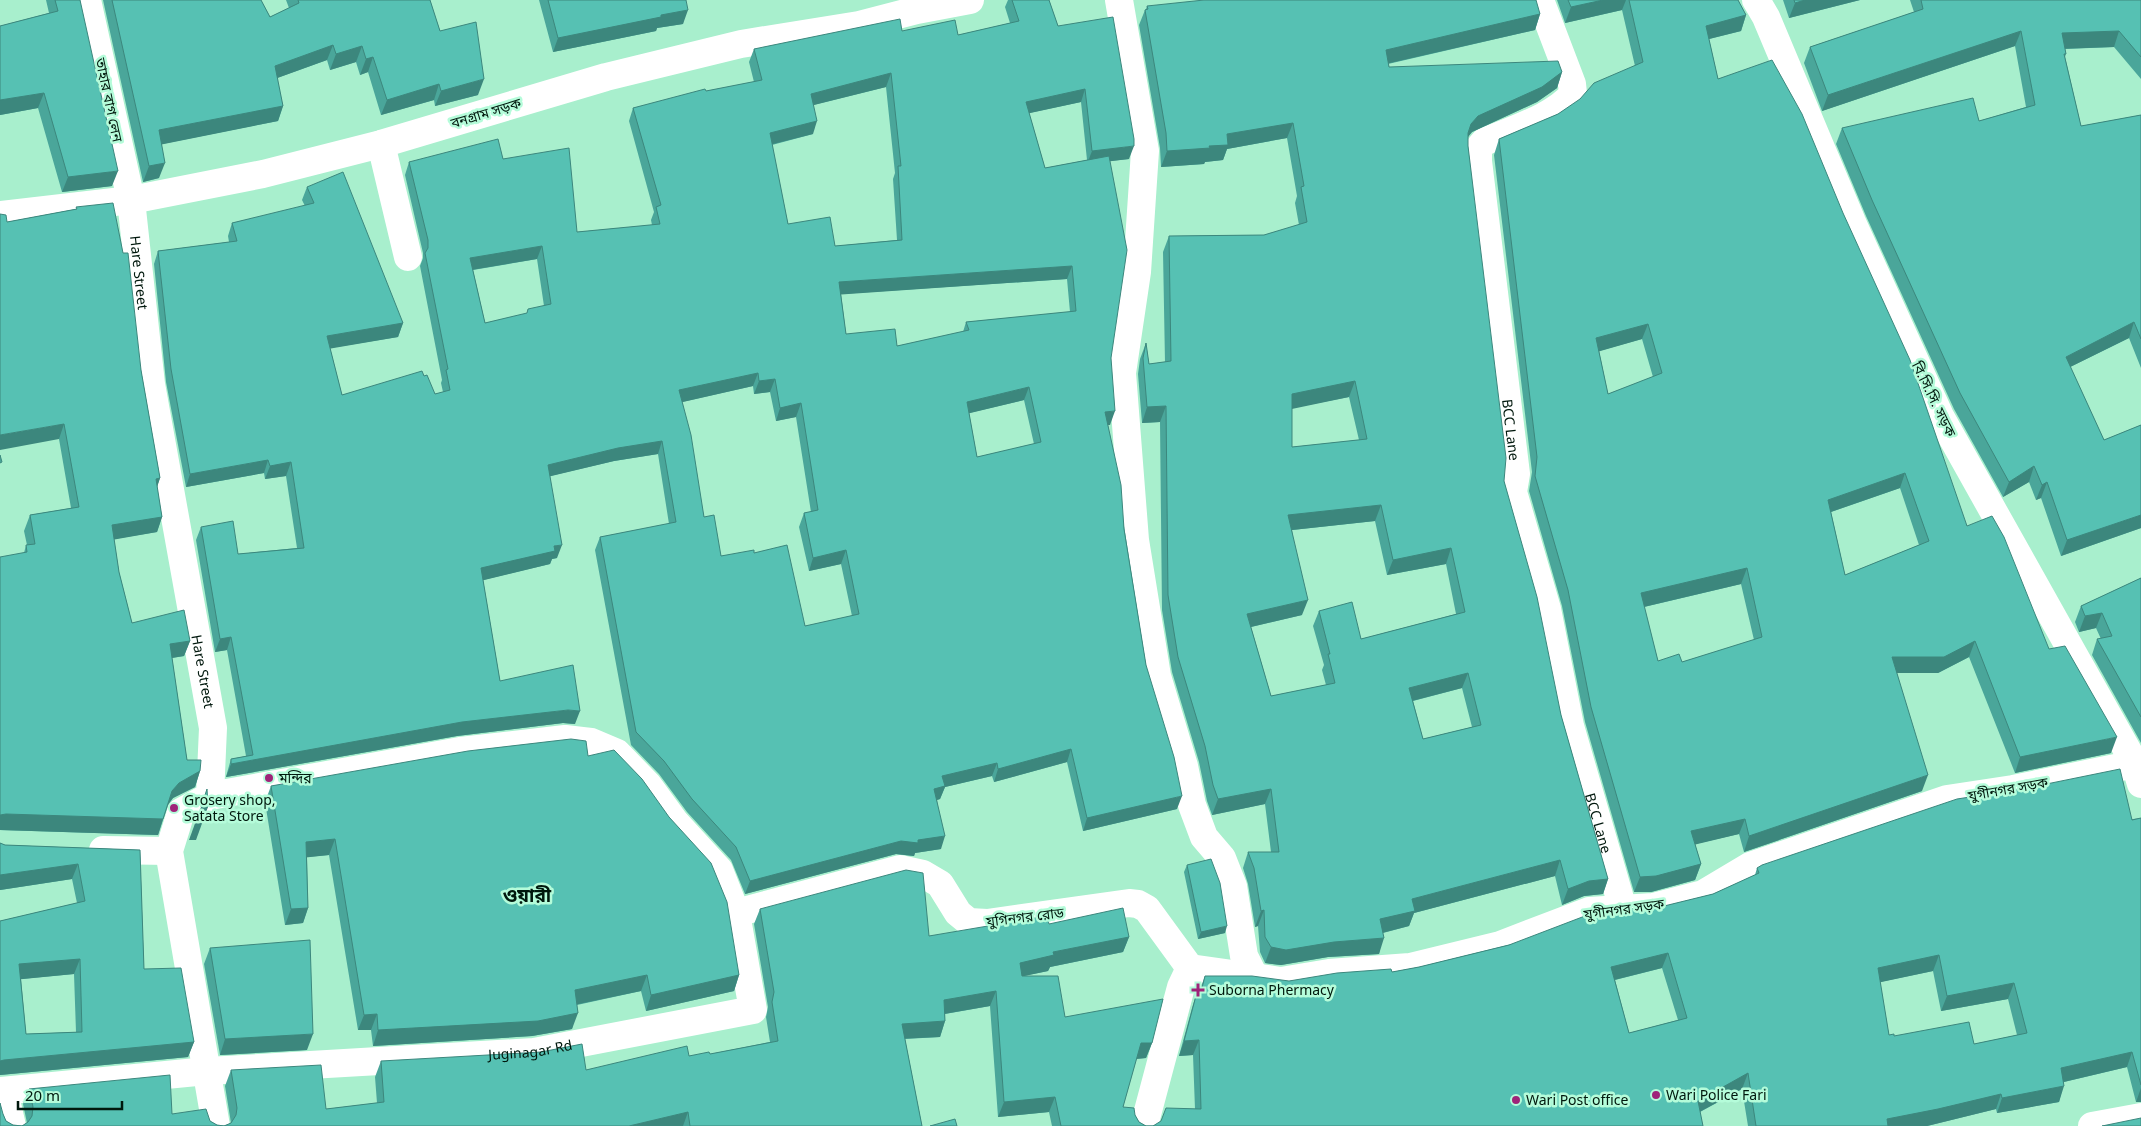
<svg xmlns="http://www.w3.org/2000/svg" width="2141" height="1126" font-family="'Noto Sans','Noto Sans Bengali',sans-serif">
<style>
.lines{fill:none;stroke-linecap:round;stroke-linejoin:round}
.street{stroke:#fff;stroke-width:28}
.wall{fill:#4aa69a;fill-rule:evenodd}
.shaded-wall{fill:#3c877d}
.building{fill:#56c1b3;stroke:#3c877d;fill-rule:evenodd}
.poi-dot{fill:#9f2479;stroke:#b5fcda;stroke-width:2}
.labels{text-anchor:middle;stroke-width:5;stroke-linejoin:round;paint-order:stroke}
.street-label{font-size:14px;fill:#00180d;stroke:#b5fcda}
.poi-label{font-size:14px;fill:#00180d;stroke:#b5fcda;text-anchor:start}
.district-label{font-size:19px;font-weight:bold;fill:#00180d;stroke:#b5fcda}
</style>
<rect width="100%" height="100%" fill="#a8efcd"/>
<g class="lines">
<g class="street">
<path id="s1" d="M87,0l44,200 20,184 62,344 -3,68 -29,16 -12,39 47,275"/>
<path d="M1119,0l26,151 -8,121 -15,101 13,167 22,136 27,90 8,39 12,32 18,21 11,28 11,70 11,22"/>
<path id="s2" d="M1540,0l32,84 1,10c-18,23 -62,36 -89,48l-6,7v12l38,313 -3,18 34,117 23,117 53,183"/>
<path d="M1756,0l10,17 86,205 88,194 195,348 6,20"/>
<path d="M381,144l27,113"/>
<path d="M0,215l131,-15 132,-26 118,-30 225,-67 135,-33 118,-19 58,-15 53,-10"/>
<path d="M103,850l66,1"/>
<path d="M736,913l164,-44 23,5 17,10 18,29 11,9 18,1 142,-20 9,1 9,5 43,59"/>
<path d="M1190,968l91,13 48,-8 81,-6 90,-22 89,-34 64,-4 50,-13 47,-28 197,-67 66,-10 122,-25"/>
<path id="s3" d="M0,1091l207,-20 327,-19 219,-42 -17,-97 -17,-43 -44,-48 -27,-37 -31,-32 -26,-11 -26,-3 -105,12 -250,45"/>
<path d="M4,1091l8,35"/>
<path d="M1144,1126l37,-139 9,-19"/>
<path d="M2092,1126l49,-9"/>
</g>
</g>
<g class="wall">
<path d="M46,0h34l32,186 -50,6 -24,-84 -38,7v-89l49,-13z"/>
<path d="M103,0h158l9,17 19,-9 -3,-8h144l10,31 38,64 -43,11 -1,-6 -53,15 -13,-43 -8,3 -4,-13 -26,8 -3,-10 -50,18 6,28 -5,15 -116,23 -3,34 -16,4z"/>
<path d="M539,0h147l-3,24 -26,4 -1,3 -103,21z"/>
<path d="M1008,0h41l9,26 71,133 -19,2 1,197 -1,67h-2l38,240 31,144 -94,22 -16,-69 -73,20 -2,-6 -47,11 -5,12 -3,1 4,49 -26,4 -1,3 -18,-2 -151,40 -14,-34 -44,-48 -28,-38 -28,-29 -36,-195 5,-13 69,-13 -11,-70 -44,7 -64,15 7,82 -5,1 -2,5 -67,16 17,101 75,43 -12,-1 -106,13 -231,41 1,-4 4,-14 15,-3 -19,-106 -12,2 -19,-112 5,-13 37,27 59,-6 -11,-72 -21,3 -1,-6 -78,14 -20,-105 -12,-118 4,-13 71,-9 -1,-6 4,-13 73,-17 -3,-6 5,-13 96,136 -5,14 -68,11 12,47 82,-19 11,18 8,-2 -2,-9 1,-3 -22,-114 3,-8v-5l-18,-78 4,-13 94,-3 74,73 75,-7 -1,-5 3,-8 -25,-91 4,-13 73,-17 48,-9 -5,-20 5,-13 148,-18 56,4 52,-12 -5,-16zM886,87l9,86 -2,6 4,61 -62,6 -47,-22 -16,-79 41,-11v-29zM1081,102l6,58 -42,8 -16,-55zM537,259l7,47 -18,8 -41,9 -12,-53zM1067,279l3,33 -104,10 -3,10 -66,14 -51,-12 -5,-40zM753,386l1,8 16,-2 6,29 20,-4 15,95 -7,1 -5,14 10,44 32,-7 11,52 -47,10 -51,-73 -33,3 -17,-39 -22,-115zM1024,400l10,44 -57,13 -8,-44z"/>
<path d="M1557,0h181l8,15 -5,16 -32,8 9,40 249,447 82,123 62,104 -96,20 -46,-116 -31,16h-41l25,118 -178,61 -5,-18 -44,10 6,20 -6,16 -44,12h-17l-49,-170 -23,-116 -33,-115 3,-19 -38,-317 5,-16 59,-25 77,-48 -13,-56 -57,13zM1642,339l11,38 -45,17 -9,-43zM1900,488l19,57 -74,30 -14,-63zM1741,584l13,56 -72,22 -24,-1 -14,-54z"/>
<path d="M1783,0h77l-71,18z"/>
<path d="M1910,0h231v79l-27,-32 -49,2 1,5 -1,3 16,69 60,-11v253l-12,-30 -59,29 34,73 37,-15v103l-80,28 -20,-58 -5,2 -7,-18 -26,15 -49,-88 -88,-193 -30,-72 6,-16 137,-7 47,-14 -11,-61 -193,65 -18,-48 6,-16 104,-35z"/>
<path d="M1147,6l393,8 -5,16 -147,34 1,3 173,5 -5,16 -20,14 -65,30 -4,5v9l36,335 57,234 47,164 -5,15 -19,2 -22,9 -7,-29 -141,37 -5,13 -26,7 -4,21 -51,3 -47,8 -16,-2 -5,-11 -2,-26 -3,1 -7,-43 -5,-16 5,-16h23l-6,-48 -53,11 -5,-14 -8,-39 -27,-90 -10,-62 -2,-188 -18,1 -4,-49 2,-15 6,-16 3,21 16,-2 -2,-110 6,-16 95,-1 35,-10 -4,-22 2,-7 -10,-58 -60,11 -4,11 -18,2 -1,2 -43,3 -1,-19 -21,-123 6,-15 1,-1zM1349,397l10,43 -67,7v-39zM1375,521l12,54 59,-11 10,50 -95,25 -42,-28 -6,15 11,39 -2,5 4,15 -55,11 -20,-69 51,-12 -10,-85zM1462,688l10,39 -49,12 -10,-38z"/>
<path d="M76,207l65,163 19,108 -3,9 5,30 -5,15 -43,7 5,33 13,51 58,18 -6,15 -12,2 15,102 13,11 -5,16 -22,11 -5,7 -10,30 -158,-5 24,-277 2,-8h1l-3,-14 6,-16 41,-7 -12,-69 -52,-217 69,-13z"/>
<path d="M2141,578v165l-49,-88 5,-16h4l-5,-11 -17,4 -4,-10 6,-16z"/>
<path d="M588,756l151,219 -5,16 -88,20 -5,-20 -64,14 -5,24 -40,7 -159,10 -2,-16h-13l-29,-175 -22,2 1,51 -5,15 -18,2 -20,-123 6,-16z"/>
<path d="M2141,818v284h-5l-9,-35 -63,15 -5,20 -62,11 -1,-4 -69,17h-179l-6,-37 -42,23 3,14h-651l-3,-14 -51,5 -8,-111 -45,8v7l-5,16 -35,2 17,87h-922l3,-12 3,7 7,4 9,1 5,-3 -4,-19 6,-15 181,32 7,4 7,1 7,-3 -6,-37 6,-16 95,39 51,-6 -2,-26 6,-16 205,9 103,-14 21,-2 60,-12 -4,-25 2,-10 -14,-83 6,-15 169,27 120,-12 80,13 -6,15 -73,15 -2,4 -25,5 42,41 87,26 -6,15 -10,1 -13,48 12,8 4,7 7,4h7l42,-17 -2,-54 -14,1 13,-48 5,-16h2l6,-16 84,5 103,-9 27,-5 294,-73 42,-19 2,-7zM1662,968l16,52 -49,13 -14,-53zM1933,971l8,40 67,-12 9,36 -43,9 -80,-8 -5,-1 -9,-53z"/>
<path d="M0,843l5,2 135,5 4,119 50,73 -6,15 -188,18v-154l77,-18 -5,-24 -72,11zM74,974l2,58 -50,2 -5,-55z"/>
<path d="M1187,865l38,68 -27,6 -14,-67z"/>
<path d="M210,948l97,102 -87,5 -16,-91z"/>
</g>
<g class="shaded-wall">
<path d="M1603,0h23l-4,10 -57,13 6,-16z"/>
<path d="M1805,0h55l-71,18 6,-15z"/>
<path d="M688,10l-5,14 -26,4 -1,3 -103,21 5,-14 103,-23z"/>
<path d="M1540,14l-5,16 -154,35 5,-15z"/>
<path d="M1746,15l-5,16 -40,10 5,-15z"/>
<path d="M2021,31l-6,15 -193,65 6,-16z"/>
<path d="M2119,31l-5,16 -58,2 6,-16z"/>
<path d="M333,45l-6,15 -58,21 6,-15z"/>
<path d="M362,46l-6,16 -26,8 6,-16z"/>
<path d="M373,57l-5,15 -8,3 6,-16z"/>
<path d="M1562,72l-5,16 -20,14 -65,30 -6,7 5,-15 7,-8z"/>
<path d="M891,73l-5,14 -80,20 5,-13z"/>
<path d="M484,79l-6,16 -43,11 6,-15z"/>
<path d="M439,84l-5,16 -53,15 6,-15z"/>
<path d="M1085,89l-4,13 -60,13 5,-13z"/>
<path d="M44,93l-6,15 -38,7v-15z"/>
<path d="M283,106l-5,15 -124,25 5,-16z"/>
<path d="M817,121l-4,13 -48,12 5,-13z"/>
<path d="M1293,123l-6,15 -60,11 -4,11 -18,2 -1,2 -43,3 6,-16 42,-5 18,-12z"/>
<path d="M1134,146l-5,13 -42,5 5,-13z"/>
<path d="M165,163l-6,15 -16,4 6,-16z"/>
<path d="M118,171l-6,15 -50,6 6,-15z"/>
<path d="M542,246l-5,13 -72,12 5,-13z"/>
<path d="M1072,266l-5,13 -233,16 5,-13z"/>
<path d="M2134,322l-5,16 -69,34 6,-15z"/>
<path d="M403,323l-5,14 -76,13 5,-14z"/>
<path d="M1648,324l-6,15 -52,15 6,-16z"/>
<path d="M758,373l-5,13 -79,18 5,-14z"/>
<path d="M775,379l-5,13 -16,2 5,-13z"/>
<path d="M1355,381l-6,16 -62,13 5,-16z"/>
<path d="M1029,387l-5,13 -62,15 5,-13z"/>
<path d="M801,403l-5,14 -20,4 4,-13z"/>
<path d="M1166,406l-6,16 -18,1 5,-16z"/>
<path d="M1115,411l-5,14h-10l5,-13z"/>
<path d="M64,424l-5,15 -59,11v-15z"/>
<path d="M662,441l-4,13 -44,7 -71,17 5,-13 70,-17z"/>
<path d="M268,460l-4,13 -78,14 4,-13z"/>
<path d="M291,462l-5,14 -21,3 5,-13z"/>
<path d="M2034,466l-5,16 -26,15 6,-15z"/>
<path d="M1905,473l-5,15 -78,27 6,-15z"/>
<path d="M160,478l-5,15 1,-14z"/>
<path d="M2047,482l-6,16 -5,2 6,-15z"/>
<path d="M1381,505l-6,16 -92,10 5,-16z"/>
<path d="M2141,515v13l-80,28 6,-16z"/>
<path d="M162,517l-5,15 -51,9 6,-16z"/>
<path d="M562,545l-5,13 -5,1 -2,5 -74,18 5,-14 73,-22z"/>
<path d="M1451,548l-5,16 -59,11 6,-15z"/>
<path d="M846,550l-5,14 -32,7 4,-13z"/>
<path d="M1747,568l-6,16 -106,25 6,-16z"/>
<path d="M1308,600l-6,15 -60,14 5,-15z"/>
<path d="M2102,613l-6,15 -17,4 6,-16z"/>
<path d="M231,637l-4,13 -12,2 5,-13z"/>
<path d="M190,641l-6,15 -19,3 5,-15z"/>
<path d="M1975,641l-6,16 -31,16h-52l6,-16z"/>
<path d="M1468,673l-6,15 -58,15 5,-15z"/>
<path d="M568,710l12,1 -5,13 -12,-1 -106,13 -231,41 5,-13 231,-42z"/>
<path d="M2117,737l-6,16 -96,20 5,-16z"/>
<path d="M1071,749l-4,13 -73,20 4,-13z"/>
<path d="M997,763l-5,13 -47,11 -5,12 -10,3 4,-13 8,-13z"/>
<path d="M200,771l-5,16 -22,11 -7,9 6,-16 7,-8z"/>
<path d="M1928,775l-6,16 -178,61 5,-16z"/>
<path d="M1271,789l-6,15 -53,11 6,-16z"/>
<path d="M1182,796l-5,13 -94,22 4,-13z"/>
<path d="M201,807h7l-12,33h-7z"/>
<path d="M6,814l157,5 -5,16 -158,-5v-15z"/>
<path d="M1745,819l-6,15 -54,13 6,-16z"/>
<path d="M945,836l-4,13 -26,4 -1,3 -18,-2 -151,40 5,-13 151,-40z"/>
<path d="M335,839l-6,16 -28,3 5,-16z"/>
<path d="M1560,860l-5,16 -141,37 -5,13 -35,9 6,-16 32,-20z"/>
<path d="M78,864l-6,15 -72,11v-15z"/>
<path d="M1701,864l-6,16 -44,12h-17l6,-15z"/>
<path d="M1608,879l-5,15 -19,2 -22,9 6,-16 21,-8z"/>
<path d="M308,908l-5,15 -18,2 6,-16z"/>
<path d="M1264,910l-6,16 -3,1 6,-16z"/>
<path d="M1227,926l-2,7 -27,6 3,-7z"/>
<path d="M1129,937l-6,15 -73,15 -2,4 -33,7 5,-15 33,-11z"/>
<path d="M1384,938l-5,16 -51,3 -47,8 -16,-2 6,-16z"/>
<path d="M1668,953l-6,15 -56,14 5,-15z"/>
<path d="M1939,955l-6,16 -61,13 6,-16z"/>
<path d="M80,959l-6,15 -61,6 6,-16z"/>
<path d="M647,975l-6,16 -72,15 6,-16z"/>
<path d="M739,975l-5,16 -88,20 5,-16z"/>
<path d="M2014,983l-6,16 -67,12 6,-15z"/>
<path d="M996,991l-6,15 -52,9 6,-15z"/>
<path d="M578,1013l-6,16 -40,7 -159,10 5,-16z"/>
<path d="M377,1014l-6,16h-13l6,-15z"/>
<path d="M945,1021l-5,16 -44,2 6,-15z"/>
<path d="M313,1034l-6,16 -87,5 5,-16z"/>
<path d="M1199,1040l-6,15 -14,1 5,-15z"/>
<path d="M194,1042l-6,15 -188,18v-14l4,-1z"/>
<path d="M1141,1043h11l-6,15 -11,1z"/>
<path d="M2132,1052l-5,15 -72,17 6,-16z"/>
<path d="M1748,1073l-6,16 -50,27 6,-15z"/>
<path d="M2064,1086l-5,16 -62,11 5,-15z"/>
<path d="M2141,1088v14h-5z"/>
<path d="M2001,1094l-5,15 -69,17h-43l3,-7z"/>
<path d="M1055,1097l-6,15 -51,5 6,-15z"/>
<path d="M688,1112l-5,14h-54z"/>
</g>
<g class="building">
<path d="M55,0h25l38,171 -50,6 -24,-84 -44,7v-74l58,-15z"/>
<path d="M112,0h149l9,17 29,-14 -1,-3h132l10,31 36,-9 8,57 -43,12 -2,-7 -52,16 -14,-43 -7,2 -4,-13 -26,8 -3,-9 -58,21 8,40 -124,24 6,33 -16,3z"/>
<path d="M548,0h138l2,10 -27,5v2l-103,21z"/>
<path d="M1012,0h37l9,26 55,-9 21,122v7l-42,5 -7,-62 -59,13 19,66 64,-12 18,94 -16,108 4,53 -10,1 16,73 3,44 22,136 28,92 8,39 -95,22 -16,-69 -73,20 -1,-6 -55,13 3,10 -11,3 11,47 -27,4v3l-17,-2 -151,40 -14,-34 -44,-48 -28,-38 -28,-29 -36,-195 76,-15 -14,-81 -44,7 -70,17 14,80 -8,1 1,5 -74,17 19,113 73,-16 7,46 -12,-1 -106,12 -231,42v-5l22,-4 -22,-118 -11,2 -19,-112 32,-6 5,33 66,-6 -13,-86 -21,4 -2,-6 -78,14 -19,-105 -13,-118 79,-10 -5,-18 82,-20 -7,-16 36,-15 60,151 -76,13 15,59 80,-24 2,5 3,-1 8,19 15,-4 -4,-20 2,-1 -23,-116 3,-5v-8l-19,-78 89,-23 5,20 66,-11 8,84 83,-8 -4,-17 5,-2 -28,-97 72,-19 1,2 56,-11 -8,-31 146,-30 2,12 53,-11 3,15 61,-14zM891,73l10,93h-3l4,74 -67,6 -5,-29 -42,7 -18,-91 47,-12 -6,-27zM542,246l9,58 -23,5 -1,4 -42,10 -15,-65zM1072,266l4,45 -110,11 3,8 -72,16 -2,-17 -49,5 -7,-52zM758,373l1,8 16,-2 5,29 21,-5 17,107 -14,3 9,45 33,-8 13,64 -54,12 -18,-81 -33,8v-3l-33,6 -7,-41 -10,2 -13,-82 -12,-45zM1029,387l12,55 -64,15 -10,-55z"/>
<path d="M1204,0h332l4,14 -154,36 3,17 169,-6 4,11 -20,15 -64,29 -7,8 -3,9v13l38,312 -2,23 33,116 24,118 47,164 -19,2 -21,8 -8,-29 -148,39 3,12 -35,8 4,19 -50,4 -48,8 -15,-3 -6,-10 -1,-27 -3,1 -7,-43 -6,-16h31l-8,-63 -53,10 -5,-14 -8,-39 -27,-89 -10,-62 -2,-189 -19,1 -4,-49 3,-15 3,21 22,-3 -2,-125 95,-1 43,-13 -6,-35 3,-1 -11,-63 -66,11 1,11 -19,1 1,2 -43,3 -1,-18 -21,-123 3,-1 -1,-3zM1355,381l12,58 -75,8v-53zM1381,505l12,55 58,-12 14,64 -104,27 -9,-37 -33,9 11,43h-2l7,29 -64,13 -24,-82 61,-14 -20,-85zM1468,673l13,52 -58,14 -14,-51z"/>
<path d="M1568,0h35l-32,7z"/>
<path d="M1629,0h109l8,15 -40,11 12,53 54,-19 30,54 41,99 67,147 57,166 25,-10 12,21 45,112 16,-3 52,91 -97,20 -45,-116 -31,16h-52l36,118 -179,61 -4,-17 -54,12 10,33 -45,12 -16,1 -49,-170 -23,-117 -33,-114 2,-19 -38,-318 59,-25 22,-15 14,-16 49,-21zM1648,324l14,49 -54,21 -12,-56zM1905,473l24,68 -84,34 -17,-75zM1747,568l15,69 -80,25 -3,-8 -21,7 -17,-68z"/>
<path d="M1794,0h11l-10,3z"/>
<path d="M1921,0h220v57l-22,-26 -57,2 4,21h-2l17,72 60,-11v224l-7,-17 -68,35 38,83 37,-15v90l-74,25 -20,-58 -5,3 -8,-19 -25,16 -49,-89 -88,-193 -30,-72 131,-30 6,23 56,-16 -14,-74 -193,64 -18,-48 113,-38z"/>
<path d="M113,203l10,50h5l13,117 19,108 -4,1 6,38 -50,8 7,47 13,51 52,-13 6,31 -20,3 17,116h14l-1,11 -21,12 -7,8 -9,28 -157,-5 -6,1v-258l27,-5 -1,-7 9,-1 -5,-29 49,-8 -15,-83 -64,11v-221l6,1 1,7 70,-13 -1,-2z"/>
<path d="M0,455l2,7 -2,1z"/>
<path d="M2141,578v139l-44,-78 15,-3 -10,-23 -17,3 -4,-10z"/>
<path d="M571,739l15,2 2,15 26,-6 28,29 27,38 42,46 16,39 12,73 -88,20 -4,-20 -72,15 3,23 -40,8 -160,9 -1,-16 -13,1 -29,-176 -29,3 2,66 -17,1 -20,-123 197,-35z"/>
<path d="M2120,769l12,51 9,-2v267l-9,-33 -71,16 3,18 -62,12 -1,-4 -63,15 -51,10 1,7h-132l-8,-53 -50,28 5,25h-642l-6,-29 -51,5 -8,-111 -52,9 1,21 -43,3 20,102h-232l-2,-14 -59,14h-629v-23l3,11 3,7 7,4 9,1 6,-4 4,-6 1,-9 -4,-18 141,-14 2,39 34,-5 4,12 7,4 7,1 7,-3 5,-8 1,-7 -6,-38 90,-5 5,44 58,-7 -3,-41 160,-9 41,-8 4,26 101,-24 2,10 20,-4 1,2 68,-13 -6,-39 2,-10 -14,-83 146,-39 17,3 6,63 118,-20 2,8 74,-16 6,29 -76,15 1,3 -34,8 2,13h36l7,41 98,-18 -11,44h-11l-18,64 11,1 1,7 4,7 7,4h7l8,-5 5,-13 35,1 -2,-69 -15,1 13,-49h4l4,-16h47l37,5 48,-8 54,-4 1,3 27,-5 90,-22 89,-34 62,-4 53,-13 46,-21 -2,-5 5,-3 195,-66 65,-10zM1668,953l19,65 -58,15 -18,-66zM1939,955l8,41 67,-13 13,50 -53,11 -5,-22 -75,14v-2l-5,1 -11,-67z"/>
<path d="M207,789l1,18h-7z"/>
<path d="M0,843l5,2 135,5 4,119 37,-1 13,74 -190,18 -4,1v-140l85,-20 -7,-37 -78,11zM80,959l2,73 -56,2 -7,-70z"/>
<path d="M1211,859l9,24 7,43 -26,6 -14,-67z"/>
<path d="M310,940l3,94 -88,5 -15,-91z"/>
<path d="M2141,1118v8h-39z"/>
<path d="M955,1119l2,7h-27z"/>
</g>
<g class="poi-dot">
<circle cx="269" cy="778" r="5"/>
<circle cx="174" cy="808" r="5"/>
<path d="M1195.5 982.5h5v5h5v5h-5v5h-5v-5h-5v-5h5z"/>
<circle cx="1656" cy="1095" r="5"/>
<circle cx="1516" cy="1100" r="5"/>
</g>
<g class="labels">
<g class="street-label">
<text transform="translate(109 100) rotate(78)" y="5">তাহার বাগ লেন</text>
<text transform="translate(486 113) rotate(-17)" y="5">বনগ্রাম সড়ক</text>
<text dy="5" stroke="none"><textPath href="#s1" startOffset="278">Hare Street</textPath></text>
<text transform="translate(1934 399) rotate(64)" y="5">বি.সি.সি. সড়ক</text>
<text dy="5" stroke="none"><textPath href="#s2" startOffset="494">BCC Lane</textPath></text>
<text dy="5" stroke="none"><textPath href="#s1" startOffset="682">Hare Street</textPath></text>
<text transform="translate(2008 789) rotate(-10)" y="5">যুগীনগর সড়ক</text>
<text dy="5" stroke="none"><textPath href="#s2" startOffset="899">BCC Lane</textPath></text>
<text transform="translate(1624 909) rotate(-8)" y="5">যুগীনগর সড়ক</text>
<text transform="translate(1025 917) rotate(-7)" y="5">যুগিনগর রোড</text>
<text dy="5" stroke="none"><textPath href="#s3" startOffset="532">Juginagar Rd</textPath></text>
</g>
<g class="poi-label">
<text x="279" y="783">মন্দির</text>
<text x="184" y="805">Grosery shop,<tspan x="184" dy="16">Satata Store</tspan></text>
<text x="1209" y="995">Suborna Phermacy</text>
<text x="1666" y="1100">Wari Police Fari</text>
<text x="1526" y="1105">Wari Post office</text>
</g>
<g class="district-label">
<text x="527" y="902">ওয়ারী</text>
</g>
</g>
<path d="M18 1101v8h104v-8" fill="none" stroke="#00180d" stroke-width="2.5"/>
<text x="25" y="1101" font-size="15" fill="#00180d" stroke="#b5fcda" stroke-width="4" paint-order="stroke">20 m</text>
</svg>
